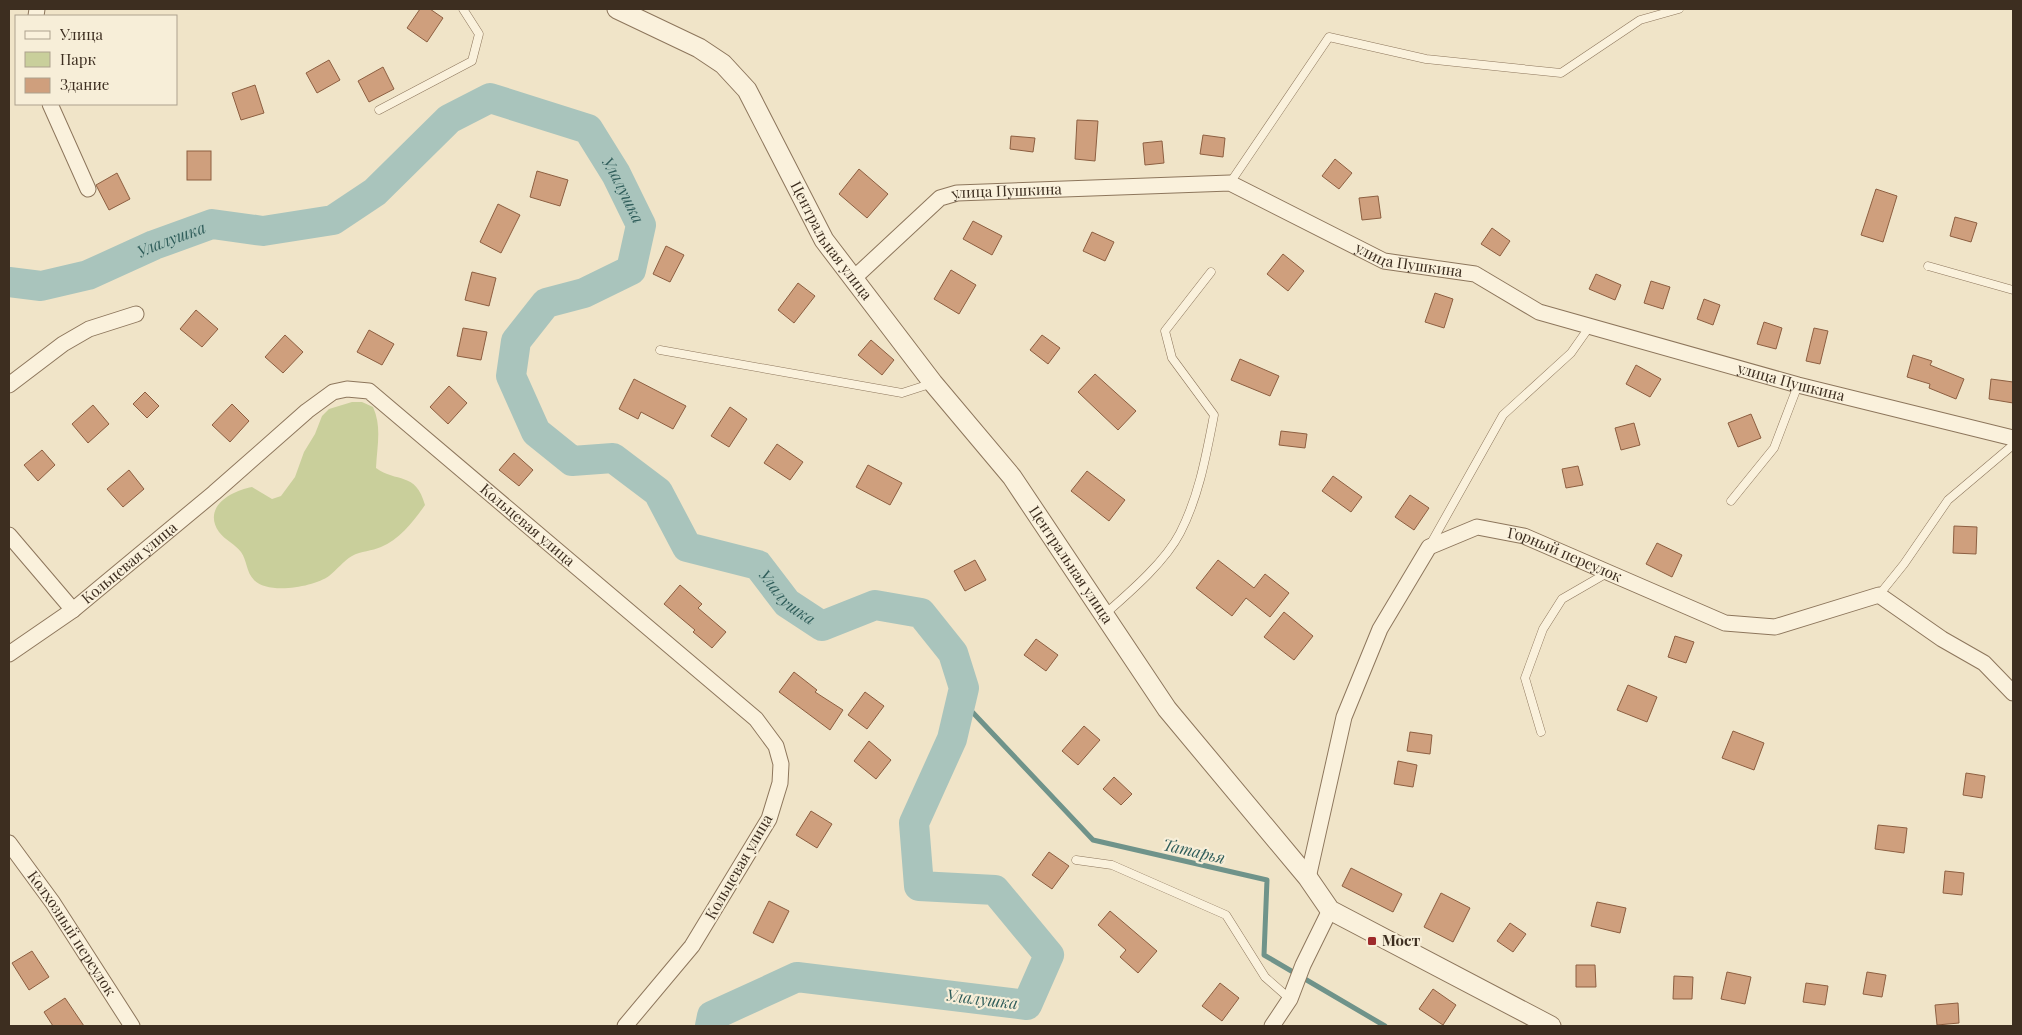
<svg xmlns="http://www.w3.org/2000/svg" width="2022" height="1035" font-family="'Playfair Display',serif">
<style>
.green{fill:#c9cf9b}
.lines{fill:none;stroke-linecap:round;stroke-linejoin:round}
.stream{stroke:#6f938a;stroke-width:5}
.river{stroke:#a9c4bc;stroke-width:30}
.building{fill:#cf9f7d;stroke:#8d5f41}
.service-casing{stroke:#8d765c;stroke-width:9}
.minor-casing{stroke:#8d765c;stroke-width:17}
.tertiary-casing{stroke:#8d765c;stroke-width:21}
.service{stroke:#faf1dc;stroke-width:8}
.minor{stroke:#faf1dc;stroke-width:15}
.tertiary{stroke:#faf1dc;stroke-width:19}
.poi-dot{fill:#9e2a2b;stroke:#f7eed8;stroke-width:2}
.labels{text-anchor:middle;stroke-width:4.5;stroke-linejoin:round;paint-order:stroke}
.street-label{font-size:15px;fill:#3d2e20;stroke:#f7eed8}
.poi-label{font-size:15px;font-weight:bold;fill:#3d2e20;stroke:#f7eed8;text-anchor:start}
.water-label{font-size:16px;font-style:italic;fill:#2f5d5a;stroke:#f7eed8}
</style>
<rect width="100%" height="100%" fill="#f0e4c8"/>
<path class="green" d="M352,402h10l11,5c9,20 4,39 3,61 20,15 40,3 49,37 -11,16 -26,35 -44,42 -9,4 -20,4 -29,9 -9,5 -15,14 -23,20 -15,11 -61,19 -75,4 -8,-8 -7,-20 -13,-28 -6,-8 -16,-12 -22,-20 -17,-25 12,-41 33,-45l20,12 9,-3 14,-19 9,-25 11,-18 7,-18 7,-7z"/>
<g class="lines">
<path class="stream" d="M961,700l132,140 174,40 -3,75 121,71"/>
<path class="river" id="s1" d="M9,282l32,4 47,-11 66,-30 58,-21 51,7 70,-11 42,-28 74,-73 41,-21 98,31 28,45 25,51 -10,45 -47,23 -38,10 -30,38 -5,35 25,56 36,29 41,-3 45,34 29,55 71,18 29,38 35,23 53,-21 46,8 32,40 11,35 -12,51 -38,84 5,63 76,4 54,65 -22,50 -230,-28 -85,39 -2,10"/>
</g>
<g class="building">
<path d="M420,9h10l13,9 -16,24 -20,-14z"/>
<path d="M329,60l11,20 -23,13 -11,-20z"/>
<path d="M383,67l11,22 -25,13 -11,-21z"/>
<path d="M255,85l9,28 -23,7 -9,-27z"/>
<path d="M1077,120l21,1 -3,40 -20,-2z"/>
<path d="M1203,135l22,3 -2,19 -23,-3z"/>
<path d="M1011,136l24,2 -2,14 -23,-3z"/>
<path d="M1162,141l2,22 -19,2 -2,-22z"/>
<rect x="187" y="151" width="24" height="29"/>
<path d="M1335,159l17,14 -13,16 -17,-13z"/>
<path d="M859,169l29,25 -21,24 -28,-24z"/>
<path d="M537,171l31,9 -8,26 -30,-9z"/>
<path d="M117,173l13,26 -21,11 -13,-25z"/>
<path d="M1876,189l21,7 -14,46 -22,-7z"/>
<path d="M1378,196l3,22 -19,2 -3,-22z"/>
<path d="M498,204l22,11 -19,38 -21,-11z"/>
<path d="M1955,217l22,6 -6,19 -21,-6z"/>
<path d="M973,221l29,15 -10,19 -29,-16z"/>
<path d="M1492,228l18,13 -10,15 -19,-12z"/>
<path d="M1092,232l22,10 -9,19 -22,-10z"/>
<path d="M666,246l18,9 -14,27 -17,-8z"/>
<path d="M1283,254l21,17 -16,20 -21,-17z"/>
<path d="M951,270l25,15 -17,29 -25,-15z"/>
<path d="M472,272l24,6 -7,28 -24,-6z"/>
<path d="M1596,274l25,11 -6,15 -26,-11z"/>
<path d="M1651,281l19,6 -7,22 -19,-6z"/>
<path d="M798,283l17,13 -21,27 -16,-13z"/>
<path d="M1435,293l18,6 -9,29 -19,-6z"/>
<path d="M1704,299l16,6 -7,20 -16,-6z"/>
<path d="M196,310l22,19 -16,18 -22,-18z"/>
<path d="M1764,322l18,6 -6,21 -19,-5z"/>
<path d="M463,328l24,4 -6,28 -24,-4z"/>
<path d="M1814,328l14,3 -8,33 -14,-3z"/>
<path d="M369,330l25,14 -12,21 -25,-13z"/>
<path d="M285,335l18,17 -20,21 -18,-16z"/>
<path d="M1042,335l18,13 -12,16 -18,-14z"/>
<path d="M871,340l23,20 -12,15 -24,-20z"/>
<path d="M1913,355l19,6 -2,4 34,14 -8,20 -27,-11 1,-4 -23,-7z"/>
<path d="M1240,359l39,17 -9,20 -39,-16z"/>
<path d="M1636,365l25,14 -11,18 -24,-13z"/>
<path d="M1095,374l41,37 -18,19 -40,-38z"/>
<path d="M634,379l52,27 -13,23 -32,-17 -3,7 -19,-10z"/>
<path d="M1991,379l22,3v21l-24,-4z"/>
<path d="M449,386l18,17 -19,21 -18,-17z"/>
<path d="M145,392l14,14 -12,12 -14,-14z"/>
<path d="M232,404l17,17 -19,21 -18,-17z"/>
<path d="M93,405l16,19 -21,19 -16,-19z"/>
<path d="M730,407l17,12 -18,28 -18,-11z"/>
<path d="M1751,414l10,24 -23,9 -10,-24z"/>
<path d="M1634,423l6,22 -19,5 -6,-22z"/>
<path d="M1281,431l26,3 -2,14 -26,-3z"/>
<path d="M777,444l26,18 -13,18 -26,-17z"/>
<path d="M42,450l13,15 -17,16 -14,-16z"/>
<path d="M514,453l19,17 -14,16 -20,-16z"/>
<path d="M868,465l34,18 -12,22 -34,-18z"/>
<path d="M1578,466l5,19 -17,3 -4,-19z"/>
<path d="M129,470l15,19 -21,18 -16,-18z"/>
<path d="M1087,471l38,29 -16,21 -38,-30z"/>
<path d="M1333,476l29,21 -11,15 -29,-21z"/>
<path d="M1410,495l19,13 -15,22 -19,-13z"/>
<path d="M1954,526l23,1 -1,27 -23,-1z"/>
<path d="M1657,543l25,12 -10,22 -26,-13z"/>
<path d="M975,560l11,20 -21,11 -11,-20z"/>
<path d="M1218,560l36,28 11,-14 24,19 -19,24 -24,-19 -14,18 -36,-28z"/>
<path d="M680,585l22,19 -4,4 28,24 -14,16 -19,-16 2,-2 -31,-26z"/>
<path d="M1284,612l29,24 -19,24 -30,-23z"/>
<path d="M1675,636l19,6 -8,21 -18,-6z"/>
<path d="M1036,639l22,16 -12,16 -22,-16z"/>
<path d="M794,672l23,18 -2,2 28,18 -13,20 -51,-38z"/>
<path d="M1628,685l29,12 -10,25 -30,-12z"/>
<path d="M865,692l19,14 -17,23 -19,-14z"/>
<path d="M1084,726l16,14 -22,25 -16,-14z"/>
<path d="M1733,731l31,12 -10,27 -32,-12z"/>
<path d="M1410,732l22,3 -2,19 -23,-3z"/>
<path d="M869,741l22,19 -15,19 -22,-18z"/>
<path d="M1398,761l19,4 -4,22 -19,-3z"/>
<path d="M1966,773l19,3 -3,22 -19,-3z"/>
<path d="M1114,777l18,17 -11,11 -18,-16z"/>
<path d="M811,811l21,13 -15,24 -21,-13z"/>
<path d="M1878,825l29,3 -3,25 -29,-4z"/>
<path d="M1049,852l20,14 -17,23 -20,-14z"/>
<path d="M1351,868l51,26 -9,18 -51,-26z"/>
<path d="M1945,871l19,2 -2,22 -19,-2z"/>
<path d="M1441,893l29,15 -17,34 -29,-15z"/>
<path d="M769,901l20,10 -16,32 -20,-10z"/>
<path d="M1597,902l29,6 -6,25 -29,-7z"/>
<path d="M1110,911l47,40 -19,22 -18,-16 6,-7 -28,-25z"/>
<path d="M1510,923l16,11 -13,18 -16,-11z"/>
<path d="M32,951l17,26 -20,13 -17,-27z"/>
<path d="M1576,965h19l1,22h-20z"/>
<path d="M1727,972l24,5 -6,27 -24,-5z"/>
<path d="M1867,972l19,3 -4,22 -19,-3z"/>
<path d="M1674,976l19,1 -1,22h-19z"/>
<path d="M1220,983l19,15 -17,23 -20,-15z"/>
<path d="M1806,983l22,3 -3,19 -22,-3z"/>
<path d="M1433,989l23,16 -13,20 -24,-16z"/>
<path d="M65,998l19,28h-31l-9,-14z"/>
<path d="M1958,1003l1,20 -22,2 -2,-20z"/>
</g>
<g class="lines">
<defs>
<g id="service">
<path d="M379,110l93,-49 7,-27 -16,-25"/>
<path d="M1230,183l99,-146 97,22 135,14 79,-53 39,-11"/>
<path d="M1928,266l85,24"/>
<path d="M660,350l242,43 31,-10"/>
<path d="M1731,501l43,-53 24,-63"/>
<path d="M1430,545l73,-130 68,-62 19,-27"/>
<path d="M1879,595l25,-31 44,-64 65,-55"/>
<path d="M1105,614c25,-22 60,-52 75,-81 19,-37 26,-77 34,-118l-42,-57 -7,-27 46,-59"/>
<path d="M1541,732l-16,-54 18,-49 19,-30 45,-26"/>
<path d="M1076,860l36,5 114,50 39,62 25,22"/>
</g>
<g id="minor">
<path d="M36,16l1,-7"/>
<path d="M50,104l38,85"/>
<path id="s2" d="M854,278l86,-80 17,-5 273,-10 154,78 91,13 64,38 259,73 215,53"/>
<path d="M9,385l54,-41 26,-15 47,-15"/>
<path d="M9,535l64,75"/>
<path id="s3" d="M9,654l64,-44 141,-117 93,-82 26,-19 14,-3 22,2 387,328 20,27 5,18 -1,19 -11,36 -77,127 -67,80"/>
<path id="s4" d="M9,843l44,60 79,123"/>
<path id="s5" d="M1308,878l36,-161 36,-88 49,-82 48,-20 47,9 201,87 50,4 104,-32 63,44 42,24 29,30"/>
<path d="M1272,1026l18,-27 13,-34 27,-55"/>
</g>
<g id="tertiary">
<path id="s6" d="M617,9l82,39 24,16 24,26 77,150 109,143 79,94 155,232 141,169 22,32 221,116"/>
</g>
</defs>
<use href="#service" class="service-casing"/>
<use href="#minor" class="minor-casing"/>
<use href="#tertiary" class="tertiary-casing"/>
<use href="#service" class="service"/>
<use href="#minor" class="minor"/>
<use href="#tertiary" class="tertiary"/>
</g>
<rect class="poi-dot" x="1367" y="936" width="10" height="10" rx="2.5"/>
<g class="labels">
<g class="street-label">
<text dy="5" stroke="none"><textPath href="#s2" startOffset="185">улица Пушкина</textPath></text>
<text dy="5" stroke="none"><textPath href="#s6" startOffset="328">Центральная улица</textPath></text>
<text dy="5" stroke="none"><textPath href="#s2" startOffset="605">улица Пушкина</textPath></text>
<text dy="5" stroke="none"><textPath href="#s2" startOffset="1009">улица Пушкина</textPath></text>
<text dy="5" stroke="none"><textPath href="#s3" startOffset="661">Кольцевая улица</textPath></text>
<text dy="5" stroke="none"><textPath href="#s5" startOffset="500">Горный переулок</textPath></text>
<text dy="5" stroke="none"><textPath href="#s3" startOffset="151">Кольцевая улица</textPath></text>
<text dy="5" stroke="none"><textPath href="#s6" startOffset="732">Центральная улица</textPath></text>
<text transform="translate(739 867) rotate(-60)" y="5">Кольцевая улица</text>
<text dy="5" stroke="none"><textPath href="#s4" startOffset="110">Колхозный переулок</textPath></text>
</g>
<g class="poi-label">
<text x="1382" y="946">Мост</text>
</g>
<g class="water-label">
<text dy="6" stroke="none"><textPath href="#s1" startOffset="711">Улалушка</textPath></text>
<text dy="6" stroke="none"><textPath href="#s1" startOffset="171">Улалушка</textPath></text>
<text dy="6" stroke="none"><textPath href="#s1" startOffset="1356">Улалушка</textPath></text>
<text transform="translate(1194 851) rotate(13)" y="6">Татарья</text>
<text transform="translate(982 999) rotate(7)" y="6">Улалушка</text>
</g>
</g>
<rect width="2022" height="1035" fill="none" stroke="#3d2e20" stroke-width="20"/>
<rect x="15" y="15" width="162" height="90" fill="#f7eed8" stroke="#ada18e"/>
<rect x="25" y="31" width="25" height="8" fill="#faf1dc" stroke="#ada18e"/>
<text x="60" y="40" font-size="15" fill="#3d2e20">Улица</text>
<rect x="25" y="52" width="25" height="15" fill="#c9cf9b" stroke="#ada18e"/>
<text x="60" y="65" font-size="15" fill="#3d2e20">Парк</text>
<rect x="25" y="78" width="25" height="15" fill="#cf9f7d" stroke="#ada18e"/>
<text x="60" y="90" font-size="15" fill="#3d2e20">Здание</text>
</svg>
